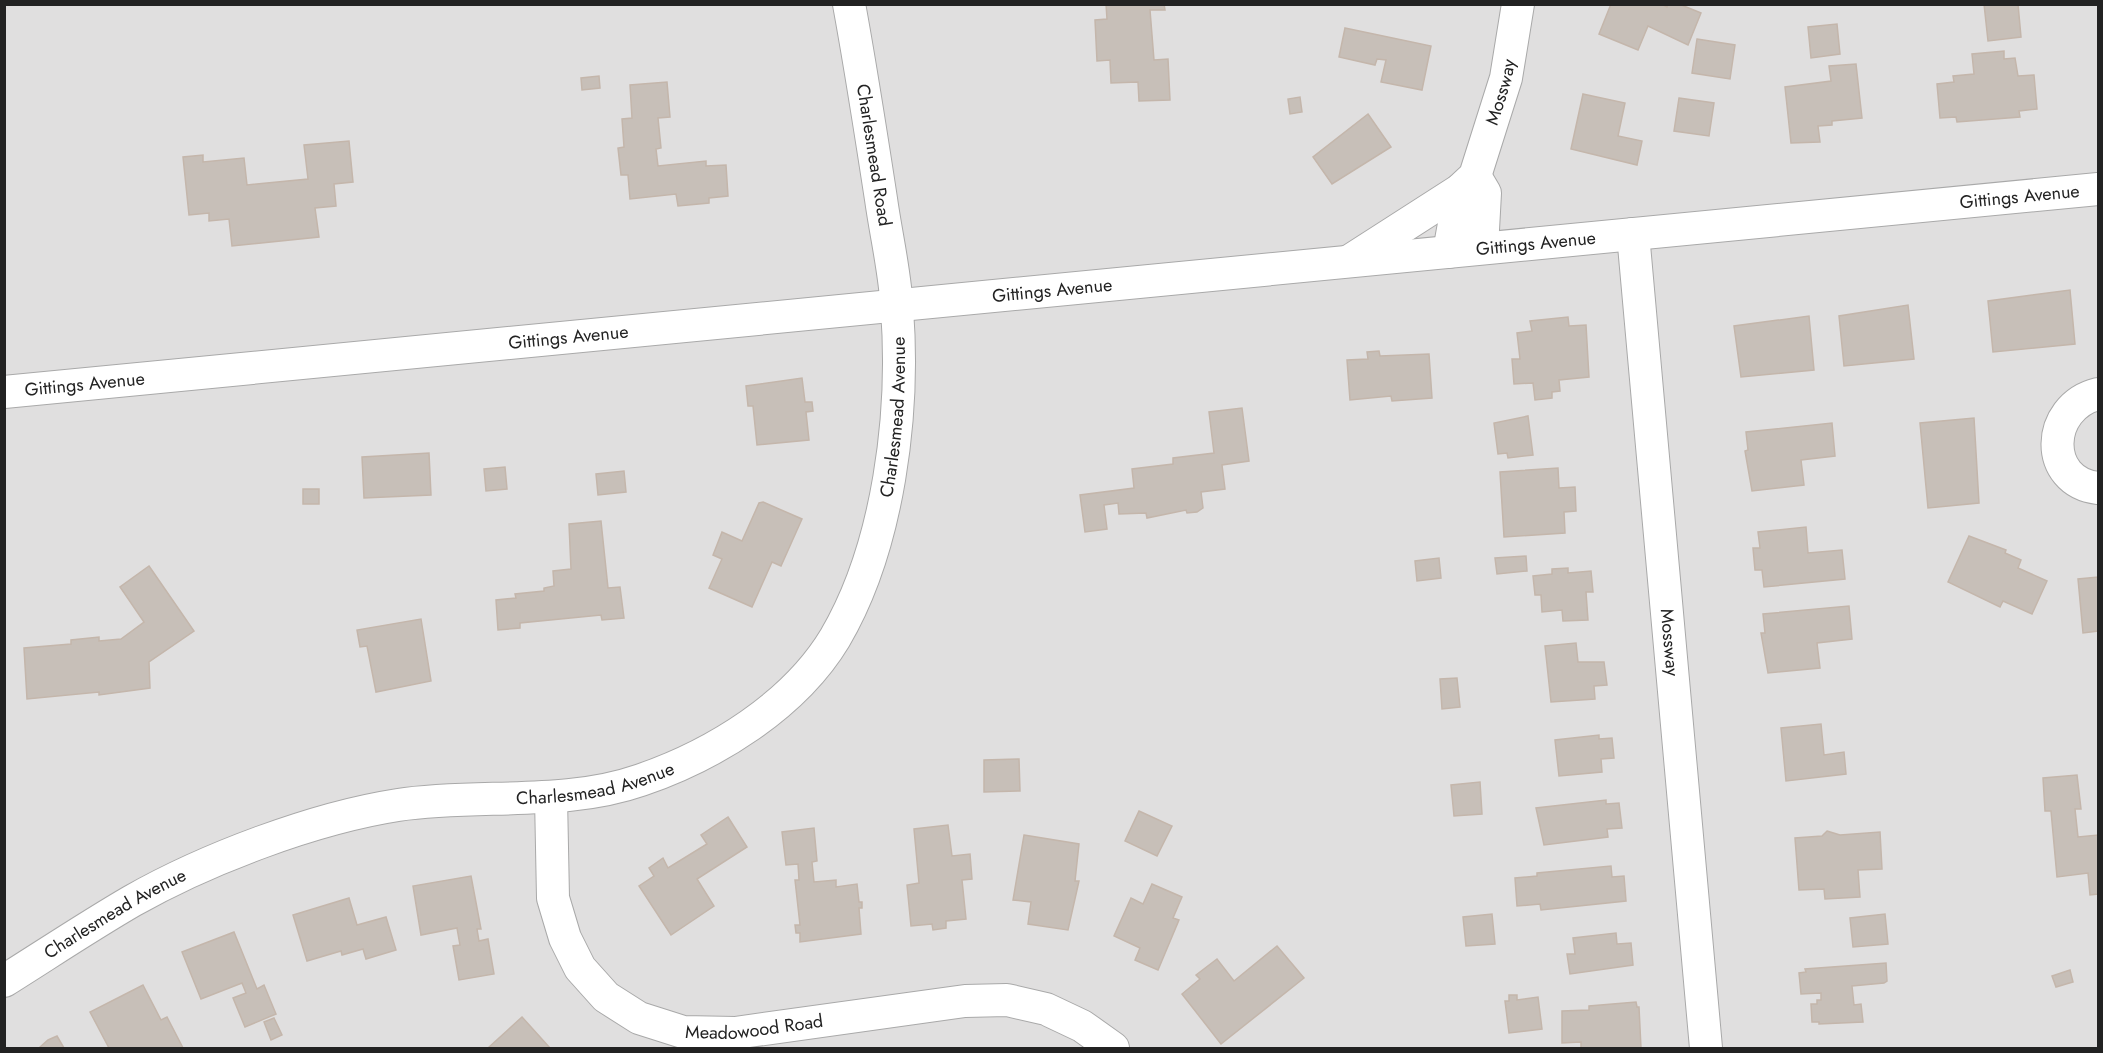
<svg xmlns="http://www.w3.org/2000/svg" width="2103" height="1053" font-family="Jost,sans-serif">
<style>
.residential{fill:#e0dfdf}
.building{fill:#c7bfb8;stroke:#c4b6ab;stroke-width:1.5}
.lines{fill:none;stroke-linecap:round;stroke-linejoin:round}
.minor-casing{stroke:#a9a9a9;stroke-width:34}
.minor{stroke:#fff;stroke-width:32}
.labels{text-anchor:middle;stroke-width:4.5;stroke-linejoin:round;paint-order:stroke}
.street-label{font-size:18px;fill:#222;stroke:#fff}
</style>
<rect width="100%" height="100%" fill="#f2efe9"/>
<rect class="residential" x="5" y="5" width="2093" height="1043"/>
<g class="building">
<path d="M1106,4h58l1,6h-15l4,50 14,-1 2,41 -31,1 -1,-19 -27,1 -1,-23 -13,1 -2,-41 12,-1z"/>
<path d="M1611,4h50l6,3 1,-3h11l22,9 -13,32 -40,-19 -10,24 -39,-16z"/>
<path d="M1984,4h34l3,33 -33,4z"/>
<path d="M1837,24l3,30 -29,4 -3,-31z"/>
<path d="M1345,28l86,18 -9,44 -41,-8 5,-22 -9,-1 -2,6 -36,-8z"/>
<path d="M1697,39l38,6 -5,34 -38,-6z"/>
<path d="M2004,51v8l11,-1 3,18 16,-1 3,34 -18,2 1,6 -63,5 -1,-5 -16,1 -3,-34 17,-2 -1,-6 21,-2 -2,-20z"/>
<path d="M1856,64l6,54 -30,3v4l-14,1 2,16 -29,1 -6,-56 46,-6 -2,-15z"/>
<path d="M599,76l1,12 -18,2 -1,-12z"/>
<path d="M667,82l3,35 -12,1 3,30 -5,1 2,17 48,-5v5l20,-1 2,31 -19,2v5l-31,3 -2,-12 -46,5 -2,-24h-7l-3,-27 6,-1 -2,-28 10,-1 -2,-33z"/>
<path d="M1583,94l42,9 -7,33 24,5 -5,24 -66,-16z"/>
<path d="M1300,97l2,15 -12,2 -2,-15z"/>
<path d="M1679,98l35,5 -5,33 -35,-5z"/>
<path d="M1368,114l23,33 -59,37 -19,-27z"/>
<path d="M349,141l4,41 -19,2 2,22 -21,2 4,29 -87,9 -3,-27 -20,2v-8l-20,2 -6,-58 20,-2v7l41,-4 3,27 61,-6 -4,-34z"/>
<path d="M2070,290l5,54 -82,8 -5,-51z"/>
<path d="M1908,305l6,54 -70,7 -5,-50z"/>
<path d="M1809,316l5,54 -73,7 -7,-51z"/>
<path d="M1568,317l1,9 17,-1 3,52 -30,3 1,11 -8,1v6l-17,2 -2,-17 -19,1 -2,-25h8l-3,-26 15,-2 -2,-10z"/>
<path d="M1379,351l1,5 49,-2 3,44 -40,3 -1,-5 -41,4 -3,-40 21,-1 -1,-7z"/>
<path d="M802,378l3,24h7l1,9 -7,1 3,28 -52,5 -4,-39h-5l-2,-20z"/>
<path d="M1242,408l7,53 -27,4 3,24 -24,3 2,16 -6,4 -10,1 -1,-3 -39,8 -1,-5 -27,1 -1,-11 -14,2 3,24 -22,3 -5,-37 54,-7 -2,-19 41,-5v-6l41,-5 -5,-41z"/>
<path d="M1528,416l5,39 -25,3 -1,-5 -9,1 -4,-31z"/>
<path d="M1974,418l5,85 -51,5 -8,-85z"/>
<path d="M1832,423l3,33 -34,4 3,25 -52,6 -7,-40 3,-1 -2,-18z"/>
<path d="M429,453l2,42 -67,3 -2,-41z"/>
<path d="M505,467l2,22 -21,2 -2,-22z"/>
<path d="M1558,468l1,20 16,-1 1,24 -12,1 1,21 -61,4 -4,-65z"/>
<path d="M624,471l2,21 -28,3 -2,-21z"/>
<rect x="303" y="489" width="16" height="15"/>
<path d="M763,502l39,17 -21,47 -9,-4 -20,45 -43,-19 13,-29 -9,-4 9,-23 20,9 17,-38z"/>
<path d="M601,521l7,67 12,-1 4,31 -22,2 -1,-5 -81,8v5l-22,2 -2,-30 20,-2 -1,-4 29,-3v-3l10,-2 -1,-15 18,-2 -2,-45z"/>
<path d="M1806,527l2,26 34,-3 3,29 -81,8 -2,-17h-7l-2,-22h7l-2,-16z"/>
<path d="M1969,536l37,14 -1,3 16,7 -3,8 29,13 -15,33 -29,-13 -3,6 -52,-25z"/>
<path d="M1526,556l1,15 -30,3 -2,-16z"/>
<path d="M1439,558l2,20 -24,3 -2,-20z"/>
<path d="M149,566l45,65 -45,31 1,26 -51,7v-3l-72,7 -3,-51 47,-4v-4l28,-3v4l22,-2 23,-17 -24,-35z"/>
<path d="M1568,568v5l23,-2 2,21h-7l2,28 -25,1 -1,-11 -20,2 -1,-17h-6l-2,-19 19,-2v-5z"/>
<path d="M2098,577v54l-15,2 -5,-54z"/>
<path d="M1849,606l3,33 -35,4 3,25 -52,5 -7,-40h4l-2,-19z"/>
<path d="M421,619l10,62 -55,11 -9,-46 -7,1 -3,-17z"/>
<path d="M1576,643l2,19h26l3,23 -13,1 1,13 -44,3 -6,-56z"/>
<path d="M1457,678l3,29 -18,2 -2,-30z"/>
<path d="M1821,724l3,31 20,-3 2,22 -60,7 -5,-53z"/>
<path d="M1599,735v4l13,-1 2,20 -13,1 1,13 -43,4 -4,-36z"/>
<path d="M1019,759l1,32 -36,1v-32z"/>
<path d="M2077,775l4,34h-6l3,28 20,-2v59l-8,1 -2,-22 -31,4 -6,-66h-6l-2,-33z"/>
<path d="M1480,782l2,32 -28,2 -3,-31z"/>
<path d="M1606,800v4l13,-1 3,25 -15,1 1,8 -64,8 -8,-37z"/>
<path d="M1139,811l33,15 -15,30 -32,-15z"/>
<path d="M728,817l19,30 -50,32 17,27 -43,29 -32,-49 15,-10 -5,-8 14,-10 5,10 39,-24 -6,-9z"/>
<path d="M948,825l4,31 18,-2 2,25 -10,1 4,39 -20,2v7l-13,2 -1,-6 -21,2 -4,-41 12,-2 -5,-54z"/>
<path d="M814,828l3,33 -5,1 2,20 22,-2v7l21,-3 2,18h3v6h-3l2,26 -61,8v-9h-4l-1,-8h5l-5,-45h4l-1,-16 -12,1 -4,-33z"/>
<path d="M1827,831l13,4 40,-3 2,37 -24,1 2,27 -35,2 -1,-10 -25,1 -4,-52 27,-2z"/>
<path d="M1024,835l55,9 -4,37h4l-11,49 -40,-6 3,-22 -18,-2z"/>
<path d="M1611,866l1,11 12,-1 2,25 -85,9 -1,-6 -23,2 -2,-28 22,-2v-3z"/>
<path d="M471,876l10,53h-4l2,12 9,-2 6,35 -35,6 -6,-34 7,-1 -3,-17 -36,7 -8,-49z"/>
<path d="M1152,884l30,13 -9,21 6,2 -21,50 -23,-10 5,-12 -26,-12 17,-38 12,6z"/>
<path d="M349,898l8,27 29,-8 10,33 -30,9 -3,-10 -21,6 -1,-4 -34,10 -14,-46z"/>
<path d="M1492,914l3,30 -29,2 -3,-29z"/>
<path d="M1885,914l3,30 -35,3 -3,-29z"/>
<path d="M234,932l23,57 7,-4 12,29 -31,13 -12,-29 13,-5 -4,-10 -41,16 -19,-47z"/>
<path d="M1616,933l1,11 14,-1 2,22 -63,9 -3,-20h8l-2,-16z"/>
<path d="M1277,946l27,32 -83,66 -39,-50 18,-15 -4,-4 21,-16 17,22z"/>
<path d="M1886,963l1,18 -3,2 -32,3 2,19 7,-1 2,18 -44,2v-2h-7l-1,-18h6v-4h4v-7l-20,1 -2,-21 7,-1 -1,-3z"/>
<path d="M2070,970l3,12 -17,5 -4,-11z"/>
<path d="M143,985l18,35 6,-3 16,31h-74l-19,-36z"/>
<path d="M1509,995h8v5l21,-3 4,32 -33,4 -4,-32h4z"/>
<path d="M1636,1002l1,5h2l2,41h-60v-6l-19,1v-32l27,-1v-4z"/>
<path d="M522,1017l28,31h-62z"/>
<path d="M274,1018l8,17 -11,5 -7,-18z"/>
<path d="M57,1036l7,12h-25l9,-8z"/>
</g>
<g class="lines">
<defs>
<g id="minor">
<path d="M1475,176l10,17 -3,55"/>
<path id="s1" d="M1633,234l73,814"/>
<path d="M1449,252l11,-62"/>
<path id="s2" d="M1351,260l109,-70 15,-14 31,-98 12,-74"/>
<path id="s3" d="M4,392l2094,-203"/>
<path d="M2098,394c-53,13 -55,88 0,94"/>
<path id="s4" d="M551,797l2,101 12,40 15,30 26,29 33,21 44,14 52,1 230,-32 42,-1 39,9 36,17 31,22"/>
<path id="s5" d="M4,981c43,-27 85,-55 128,-80 74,-42 182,-83 266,-96 80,-12 166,2 243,-25 73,-25 153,-74 194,-142 54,-92 70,-225 62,-329 -2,-37 -11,-74 -16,-110 -10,-65 -20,-130 -32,-195"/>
</g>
</defs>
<use href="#minor" class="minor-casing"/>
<use href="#minor" class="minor"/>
</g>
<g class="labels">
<g class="street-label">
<text dy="6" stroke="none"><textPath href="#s2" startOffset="238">Mossway</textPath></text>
<text transform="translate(874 155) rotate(81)" y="6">Charlesmead Road</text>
<text dy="6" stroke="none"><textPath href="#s3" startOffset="2025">Gittings Avenue</textPath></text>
<text dy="6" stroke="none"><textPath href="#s3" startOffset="1539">Gittings Avenue</textPath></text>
<text dy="6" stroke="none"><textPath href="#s3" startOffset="1053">Gittings Avenue</textPath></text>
<text dy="6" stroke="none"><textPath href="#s3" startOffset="567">Gittings Avenue</textPath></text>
<text dy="6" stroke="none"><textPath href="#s3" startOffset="81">Gittings Avenue</textPath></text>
<text dy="6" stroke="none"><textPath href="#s5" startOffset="1156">Charlesmead Avenue</textPath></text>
<text dy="6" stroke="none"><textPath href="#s1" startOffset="410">Mossway</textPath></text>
<text dy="6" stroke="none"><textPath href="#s5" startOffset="634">Charlesmead Avenue</textPath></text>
<text dy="6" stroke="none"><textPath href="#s5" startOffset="130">Charlesmead Avenue</textPath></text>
<text dy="6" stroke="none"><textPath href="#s4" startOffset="372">Meadowood Road</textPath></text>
</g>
</g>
<rect width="2103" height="1053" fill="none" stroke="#222222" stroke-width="12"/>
</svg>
